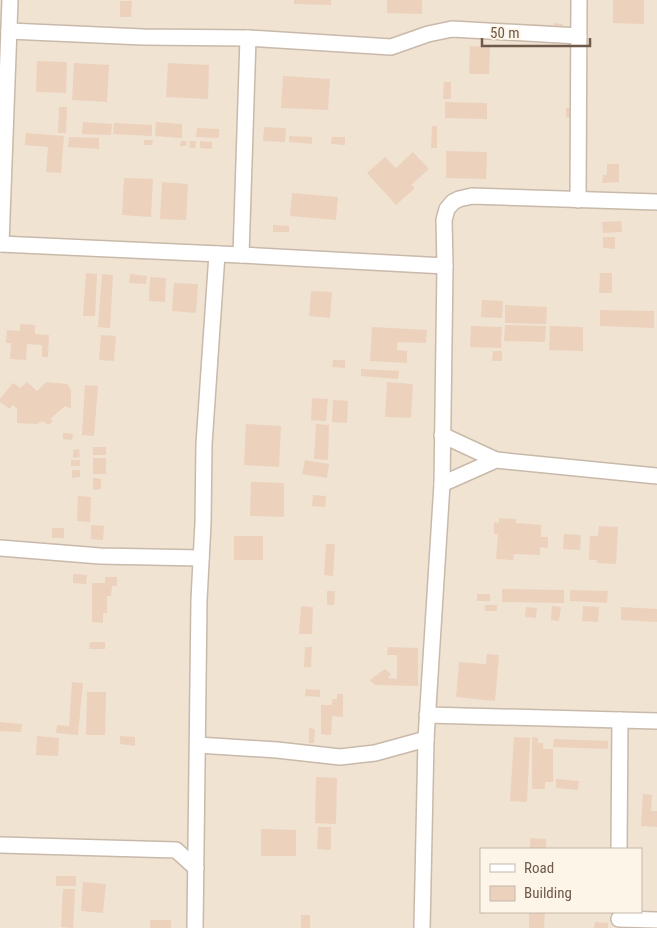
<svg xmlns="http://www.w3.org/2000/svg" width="657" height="928" font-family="'Roboto Condensed',sans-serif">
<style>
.residential{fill:#f0e3d2;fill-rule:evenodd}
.building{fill:#ecd1bd}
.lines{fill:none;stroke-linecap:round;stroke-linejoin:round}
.street-casing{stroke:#c9b9aa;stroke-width:18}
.street{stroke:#fff;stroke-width:15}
</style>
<rect width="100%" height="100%" fill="#f9f1e2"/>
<path class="residential" d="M0,0h657v928h-657zM481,849h160v63h-160z"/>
<g class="building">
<path d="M294,0h37v5l-37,-1z"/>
<path d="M387,0h35v14l-35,-1z"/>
<path d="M613,0h31v24l-31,-1z"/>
<path d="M120,1h12l-1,16h-11z"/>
<path d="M554,23l9,1v8l-9,-1z"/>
<path d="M523,24l28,1v8l-28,-1z"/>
<path d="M470,46l20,1 -1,27h-20z"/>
<path d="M37,61l30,1 -1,31 -30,-1z"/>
<path d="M74,63l35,2 -2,37 -35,-2z"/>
<path d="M168,63l41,2 -1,34 -42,-2z"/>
<path d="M283,76l47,3 -2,31 -47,-2z"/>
<path d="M444,82h7v17h-8z"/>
<path d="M445,102l42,1v16l-42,-1z"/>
<path d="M59,107h8l-1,26h-8z"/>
<path d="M566,108h9l-1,10 -8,-1z"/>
<path d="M83,122l29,2 -1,11 -29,-1z"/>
<path d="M156,122l26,2v14l-27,-2z"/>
<path d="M114,123l38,2v11l-39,-2z"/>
<path d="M432,126h5v22h-6z"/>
<path d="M264,127l22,1 -1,14 -22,-1z"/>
<path d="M197,128l22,1v9l-23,-1z"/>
<path d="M26,133l38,3 -3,37 -15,-1 2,-25 -23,-2z"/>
<path d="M289,136l23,1v7l-23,-2z"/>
<path d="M69,137l30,1v11l-31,-2z"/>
<path d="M332,137h13v8l-14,-1z"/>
<path d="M144,140h9l-1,5h-8z"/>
<path d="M181,141h6l-1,5h-6z"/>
<path d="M190,141h6l-1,7h-6z"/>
<path d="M200,141l12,1v7l-12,-1z"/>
<path d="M446,151l41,1 -1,27 -40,-1z"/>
<path d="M413,152l16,17 -18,16 4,3 -19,17 -29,-32 18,-16 11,11z"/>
<path d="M607,164h12v18l-17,1 1,-8h4z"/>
<path d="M124,178l29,1 -2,38 -29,-2z"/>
<path d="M162,182l26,2 -2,36 -26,-1z"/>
<path d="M292,193l46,4 -2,23 -46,-4z"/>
<path d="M621,221l1,11 -19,1 -1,-11z"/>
<path d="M273,225l16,1v6h-16z"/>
<path d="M603,237h12v12l-12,-1z"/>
<path d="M86,273l11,1 -2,42h-12z"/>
<path d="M600,273h12v20h-13z"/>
<path d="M102,274l11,1 -3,53 -12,-1z"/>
<path d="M130,274l17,2 -1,8 -17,-1z"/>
<path d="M150,277l16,1 -1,24 -16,-1z"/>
<path d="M174,283l24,1 -2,29 -24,-2z"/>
<path d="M311,291l21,1 -2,26 -21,-2z"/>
<path d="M482,300l21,1 -1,17 -21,-1z"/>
<path d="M505,305l42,2 -1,17 -41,-1z"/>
<path d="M600,310l54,1v17l-54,-2z"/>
<path d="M20,324l15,1v9l14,1 -1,22h-6v-12l-15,-1 -1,16 -16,-1 1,-16h-5l1,-13 13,1z"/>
<path d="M505,325l41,1 -1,16 -41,-1z"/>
<path d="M471,326l31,1 -1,21 -31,-1z"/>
<path d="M550,326l33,1v24l-34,-1z"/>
<path d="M372,327l55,3 -1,13 -28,-1 -1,8 10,1v12l-37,-2z"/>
<path d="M101,335l15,1 -2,25 -15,-1z"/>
<path d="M493,351h9v10h-10z"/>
<path d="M333,360h12v8l-13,-1z"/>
<path d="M361,369l38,2 -1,8 -37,-3z"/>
<path d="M27,382l10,9 9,-9 21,2 4,6v19l-6,-3 -15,13 3,2 -5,4 -5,-4 -6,3 -20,-1v-15l-5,-3 -2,4 -10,-7v-3l13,-16 7,5z"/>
<path d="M387,382l26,2 -2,34 -26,-1z"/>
<path d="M85,385l13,1 -4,50 -12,-1z"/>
<path d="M312,398l16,1 -2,22 -15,-1z"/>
<path d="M333,400l15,1 -1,22 -15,-1z"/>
<path d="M246,424l35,2 -2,41 -35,-2z"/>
<path d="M316,424l13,1 -1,35 -14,-1z"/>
<path d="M63,433l10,1 -1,6 -9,-1z"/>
<rect x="93" y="447" width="13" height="8"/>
<path d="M79,449l1,8 -7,1v-8z"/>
<rect x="93" y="458" width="13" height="16"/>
<rect x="71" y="460" width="9" height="6"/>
<path d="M305,460l24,4 -2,14 -25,-4z"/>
<path d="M72,470h8v7l-8,1z"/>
<path d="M93,478l8,1v10l-8,1z"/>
<path d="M251,482l33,1v34l-34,-1z"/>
<path d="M313,495l13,1 -1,11 -13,-1z"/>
<path d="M78,496l13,1 -1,25 -13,-1z"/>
<path d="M499,518l17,1v4l25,2v12h7v11l-8,-1v8l-26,-1 -1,6 -17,-1 2,-25h-4v-12l5,1z"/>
<path d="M91,525l13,1 -1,14 -12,-1z"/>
<path d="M599,526l19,1 -2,37 -19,-1v-3h-8l1,-24h8z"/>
<rect x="52" y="528" width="12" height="10"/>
<path d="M564,534l17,1 -1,15 -17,-1z"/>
<rect x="234" y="536" width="29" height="24"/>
<path d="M326,544h9l-2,32 -9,-1z"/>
<path d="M73,574l14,1 -1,9 -13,-1z"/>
<path d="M105,577h12v9h-5l-1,10h-4v17h-4v10l-11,-1v-39h13z"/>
<path d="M502,589l62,1v13l-62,-1z"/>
<path d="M570,590l38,1 -1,12 -37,-2z"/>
<path d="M327,591h8l-1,14h-7z"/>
<rect x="477" y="594" width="13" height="7"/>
<rect x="485" y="605" width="12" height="6"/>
<path d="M301,606l12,1 -1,27h-13z"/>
<path d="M552,606l9,1 -2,14 -8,-1z"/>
<path d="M583,606l16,1 -1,15 -16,-1z"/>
<path d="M526,607l11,1 -1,10 -11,-1z"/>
<path d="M621,607l36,2v13l-36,-2z"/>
<path d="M90,642h15v7h-16z"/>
<path d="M305,647h7l-1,20h-7z"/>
<path d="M388,647l30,1v38l-43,-1 -5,-5 15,-11 6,5 -3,4 9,1v-24h-10z"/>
<path d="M487,654l12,1 -4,46 -39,-4 3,-35 27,2z"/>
<path d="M72,682l11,1 -5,52 -22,-2 1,-8 12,1z"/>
<path d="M306,689l14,1v7l-15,-1z"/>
<path d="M87,692h19l-1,43h-19z"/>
<path d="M337,694h6v23l-11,-1 -1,19 -10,-1v-29h11v-6h5z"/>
<path d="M0,722l22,2 -1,8 -21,-1z"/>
<path d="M309,728l6,1 -1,14h-5z"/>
<path d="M37,736l22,2 -1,18 -22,-1z"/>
<path d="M120,736l15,1v9l-15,-2z"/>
<path d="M514,737l16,1 -3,64 -17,-1z"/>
<path d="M532,737l6,1v5h5v6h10v33h-8v7h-13z"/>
<path d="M554,739l54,2v8l-55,-2z"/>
<path d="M316,777l21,1 -1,46 -21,-1z"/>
<path d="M556,779l23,2 -1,9 -22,-2z"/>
<path d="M643,794l9,1 -1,16h6v16l-16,-1z"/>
<path d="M318,827h13v23l-14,-1z"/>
<path d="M261,829l35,1v26h-35z"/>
<path d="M530,838l16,1v10h-16z"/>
<rect x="56" y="876" width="20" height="10"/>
<path d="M83,882l23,2 -3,29 -22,-2z"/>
<path d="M63,889h12l-2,39 -12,-1z"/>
<path d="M529,912h16l-1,16h-15z"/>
<rect x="301" y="915" width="9" height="13"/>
<rect x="150" y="920" width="21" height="8"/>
<path d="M595,922l13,1v5h-14z"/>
</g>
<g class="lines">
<defs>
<g id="street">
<path d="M9,31l134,6 105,1 143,9 37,-13 24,-5 127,7"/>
<path d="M578,200l1,-200"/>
<path d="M0,244l241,11 204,11"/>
<path d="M1,244l9,-244"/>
<path d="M241,255l7,-217"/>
<path d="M442,435l54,25"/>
<path d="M442,484l54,-24 161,16"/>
<path d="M0,548l100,8 101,2"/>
<path d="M427,715l230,6"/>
<path d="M198,745l79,5 63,7 35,-4 51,-14"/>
<path d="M0,845l176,5 20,18"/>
<path d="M619,849l1,-129"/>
<path d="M619,919l38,1"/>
<path d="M195,928l4,-328 4,-77 1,-79 13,-190"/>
<path d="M422,928l4,-189 16,-255 3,-218 -1,-46 3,-11 6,-7 6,-3 13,-3 185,6"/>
</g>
</defs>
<use href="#street" class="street-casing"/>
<use href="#street" class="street"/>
</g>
<rect x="480" y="848" width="162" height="65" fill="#fdf5e8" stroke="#c4b7a9"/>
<rect x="490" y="864" width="25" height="8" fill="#ffffff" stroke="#c4b7a9"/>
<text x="524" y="873" font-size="15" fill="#6e594b">Road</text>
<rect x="490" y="886" width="25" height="15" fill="#ecd1bd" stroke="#c4b7a9"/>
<text x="524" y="898" font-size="15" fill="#6e594b">Building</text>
<path d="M482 38v8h108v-8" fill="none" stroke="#6e594b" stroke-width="2.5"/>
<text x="490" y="38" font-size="15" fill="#6e594b" stroke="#fdf5e8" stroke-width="4" paint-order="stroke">50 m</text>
</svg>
